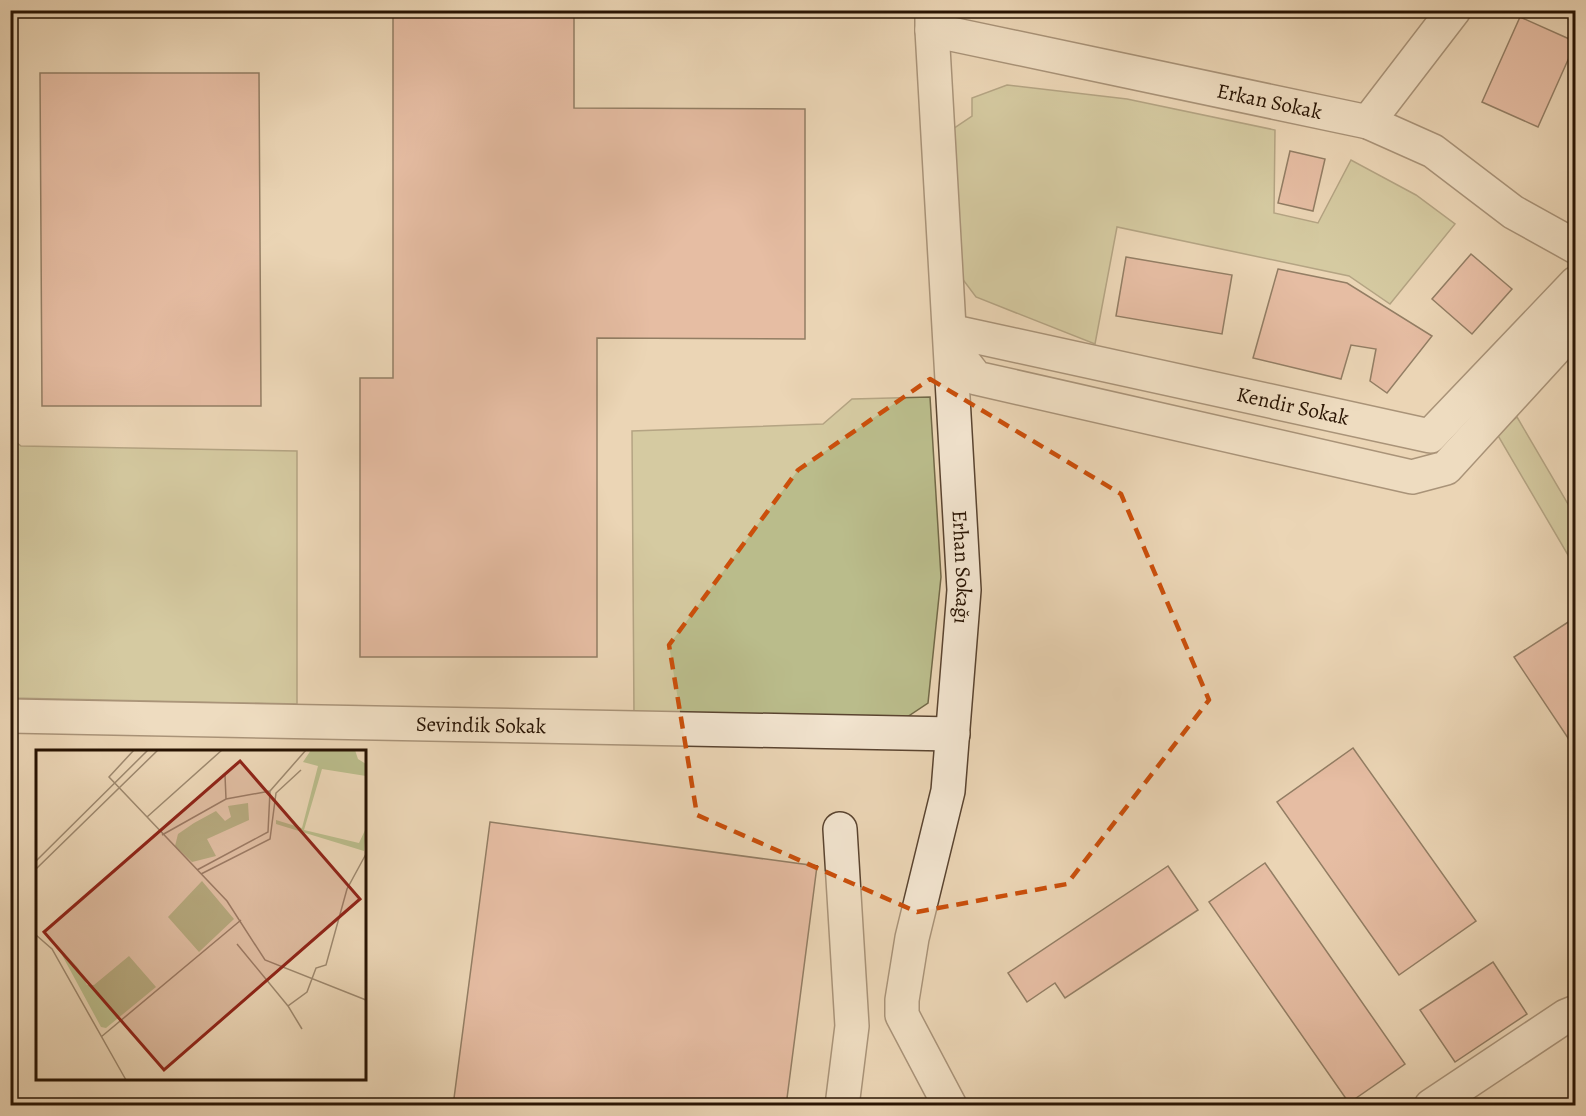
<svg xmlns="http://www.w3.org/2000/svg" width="1586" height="1116" font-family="Alegreya,serif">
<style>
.green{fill:#babc8b;stroke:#726847;stroke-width:1.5}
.building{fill:#dfa18f;stroke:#291403;stroke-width:1.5}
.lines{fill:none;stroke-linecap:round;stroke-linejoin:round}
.minor-casing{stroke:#5a4430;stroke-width:36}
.minor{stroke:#f2e4cf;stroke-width:33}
.marked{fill:none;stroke:#cb4f0b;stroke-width:4.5;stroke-dasharray:12 8;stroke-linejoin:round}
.labels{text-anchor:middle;stroke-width:5;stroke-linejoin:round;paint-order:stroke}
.street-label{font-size:21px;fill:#291403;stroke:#f2e4cf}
.inset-road{fill:none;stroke:#9d886e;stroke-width:1.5}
.view{fill:#8f2418;fill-opacity:0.15;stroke:#8f2418;stroke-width:3}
.inset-edge{fill:none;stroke:#291403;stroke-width:3}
</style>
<rect width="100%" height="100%" fill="#ebd5b5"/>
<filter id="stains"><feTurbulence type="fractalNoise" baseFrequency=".00333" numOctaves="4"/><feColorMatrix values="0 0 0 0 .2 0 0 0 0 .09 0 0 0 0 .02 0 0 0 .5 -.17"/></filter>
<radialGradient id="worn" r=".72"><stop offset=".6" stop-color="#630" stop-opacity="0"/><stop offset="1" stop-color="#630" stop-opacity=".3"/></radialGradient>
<g class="green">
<path d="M1007,85l120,14 148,31 -1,83 44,10 33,-63 65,35 39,29 -65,80 -41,-28 -232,-49 -22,117 -119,-47 -15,-20 -11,-146 22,-15v-18z"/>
<path d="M11,166l4,138 -4,4h-1z"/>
<path d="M930,397l11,180 -13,126 -27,18 -267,-6 -2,-284 191,-7 29,-25z"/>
<path d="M1517,417l58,99v51l-78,-133z"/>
<path d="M11,438l10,8 276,5v253l-286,-6z"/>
</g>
<g class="building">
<path d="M393,10h181v98l231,1v230l-208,-1v319h-237v-279h33z"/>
<path d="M1520,17l56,25 -38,85 -56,-25z"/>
<path d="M40,73h219l2,333h-219z"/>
<path d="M1290,151l35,8 -12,52 -35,-8z"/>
<path d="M1471,254l41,35 -40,45 -40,-35z"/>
<path d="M1126,257l106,18 -10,59 -106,-18z"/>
<path d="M1278,269l69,14 85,53 -45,57 -17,-12 6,-32 -25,-4 -10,34 -88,-21z"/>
<path d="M1576,617v133l-62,-93z"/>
<path d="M1353,748l123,173 -77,54 -122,-173z"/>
<path d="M490,822l327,44 -31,240h-333z"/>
<path d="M1265,863l140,201 -56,39 -140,-201z"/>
<path d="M1168,866l30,44 -133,88 -10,-15 -28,19 -19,-29z"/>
<path d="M1493,962l34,52 -72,48 -35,-52z"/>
</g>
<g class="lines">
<defs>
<g id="minor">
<path id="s1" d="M932,10v20l32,560 -16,201 -36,147 -10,62v15l48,91"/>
<path id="s2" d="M932,30l436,92 65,29 80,61 63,35"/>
<path d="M1368,122l86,-112"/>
<path id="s3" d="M950,331l480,105 146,-153"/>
<path d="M952,362l10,-2 14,18 436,99 34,-9 130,-142"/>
<path id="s4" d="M10,716l943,18"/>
<path d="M840,829l12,197 -10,80"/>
<path d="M1431,1106l135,-90 10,-4"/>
</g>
</defs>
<use href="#minor" class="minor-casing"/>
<use href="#minor" class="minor"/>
</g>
<path d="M0 0H1586V1116H0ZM930,379l191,115 88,206 -142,184 -150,28 -220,-97 -28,-170 129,-175z" fill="#ebd5b5" fill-opacity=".55" fill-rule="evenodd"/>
<path class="marked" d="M930,379l191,115 88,206 -142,184 -150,28 -220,-97 -28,-170 129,-175z"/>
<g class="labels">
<g class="street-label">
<text dy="7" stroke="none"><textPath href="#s2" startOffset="345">Erkan Sokak</textPath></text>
<text dy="7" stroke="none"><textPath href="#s3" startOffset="351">Kendir Sokak</textPath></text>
<text dy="7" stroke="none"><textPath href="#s1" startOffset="558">Erhan Sokağı</textPath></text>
<text dy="7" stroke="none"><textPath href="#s4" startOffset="471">Sevindik Sokak</textPath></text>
</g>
</g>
<g transform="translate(36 750)">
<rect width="330" height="330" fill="#ebd5b5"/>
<path d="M275,0h44l3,9 8,5v12l-44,-7 -18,61 55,13 7,-15 -2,23 -88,-27v-4l26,8 16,-62 -15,-4zM212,53l1,17 -42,19 9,17 -24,6 -17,-16 3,-12 16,-11 22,-12 9,10 6,-4 -3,-11zM166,131l32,38 -35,33 -31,-35zM20,194l22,24 9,17h7l35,-29 27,31 -50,41 -5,-1z" fill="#babc8b"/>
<path class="inset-road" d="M98,0l-25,27 118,124 38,59 101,40M189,25l1,24M111,67l75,-67M126,85l64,-36 44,-8 36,-41M0,111l112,-111M0,119l122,-119M161,120l71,-38 2,-41M165,124l69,-35 6,-46 25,-23M0,185l16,14 74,131M201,194l51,62M266,279l-14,-23 19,-14 9,-24 10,-3 21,-76 19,-35M65,287l140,-117"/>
<path class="view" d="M204,11l120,138 -196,171 -120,-138z"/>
<rect width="330" height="330" class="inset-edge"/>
</g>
<rect width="1586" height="1116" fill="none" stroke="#ebd5b5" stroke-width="36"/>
<rect x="12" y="12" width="1562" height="1092" fill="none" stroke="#291403" stroke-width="3"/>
<rect x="18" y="18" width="1550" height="1080" fill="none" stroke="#291403" stroke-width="1.5"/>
<rect width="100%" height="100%" filter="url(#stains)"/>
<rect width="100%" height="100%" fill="url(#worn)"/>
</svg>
